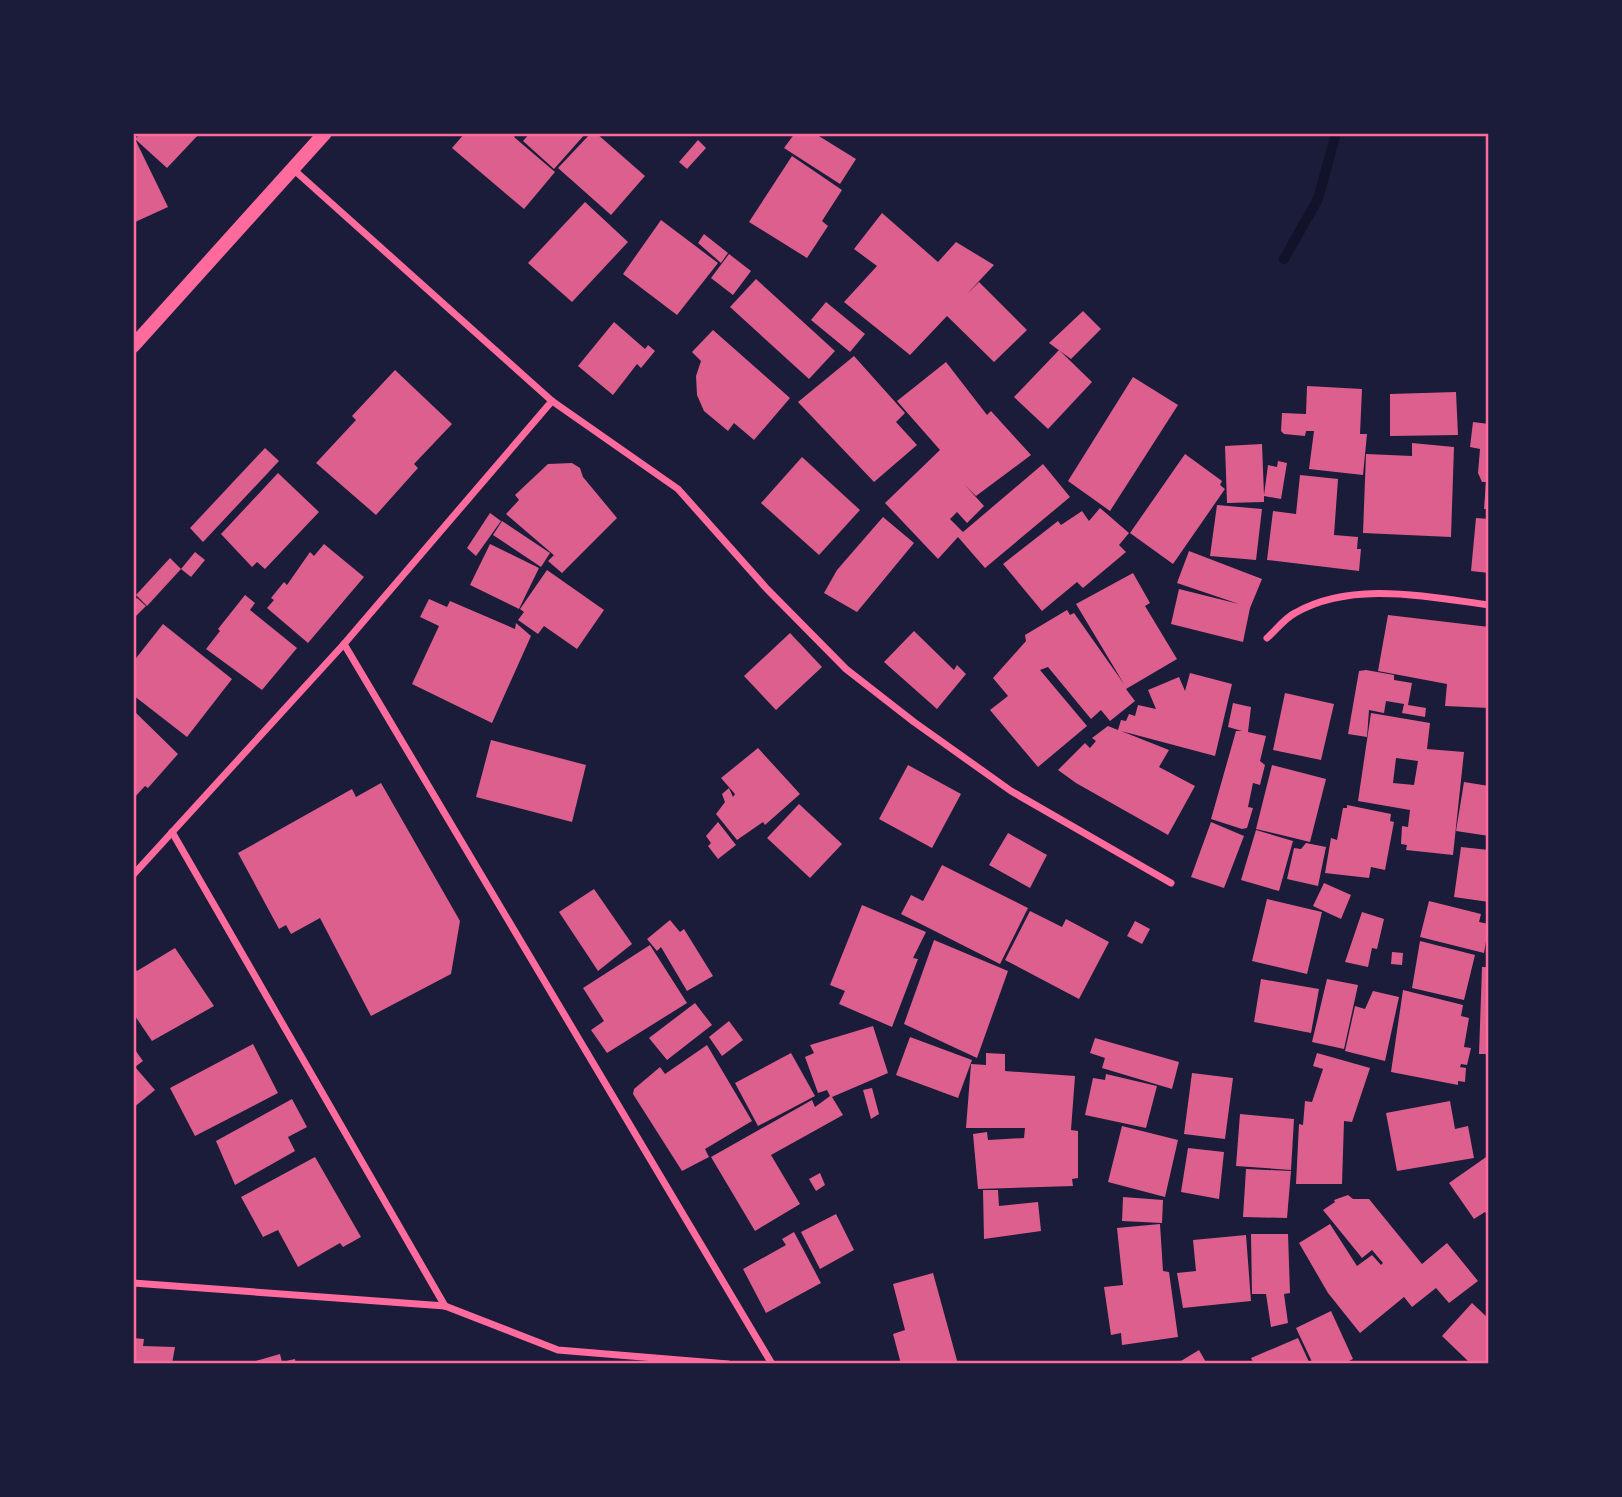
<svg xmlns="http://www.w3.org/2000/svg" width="1622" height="1497" font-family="'Source Sans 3',sans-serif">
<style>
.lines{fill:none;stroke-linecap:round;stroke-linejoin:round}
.stream{stroke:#12122b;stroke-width:10}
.building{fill:#dd5f8e;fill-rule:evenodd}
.minor{stroke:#ff6b9d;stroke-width:7}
.secondary{stroke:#ff6b9d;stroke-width:14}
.neatline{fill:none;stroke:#ff6b9d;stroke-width:2.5}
</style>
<rect width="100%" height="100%" fill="#1b1b3a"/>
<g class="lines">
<path class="stream" d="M1284,259l34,-60 18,-66"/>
</g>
<g class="building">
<path d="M141,133h59l-33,35 -32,-29z"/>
<path d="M465,133h52l-3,4 41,35 -31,37 -72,-61z"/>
<path d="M530,133h56l-32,36 -31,-28z"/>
<path d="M591,133h5l49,43 -34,39 -53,-47z"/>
<path d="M795,133h19l42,26 -16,25 -56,-36z"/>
<path d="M135,139l33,68 -35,16v-83z"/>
<path d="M698,140l8,8 -19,21 -8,-7z"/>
<path d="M792,156l50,34 -20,31 6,5 -21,32 -58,-36z"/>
<path d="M585,202l43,40 -56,60 -44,-39z"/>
<path d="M882,213l56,49 18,-20 38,23 -27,29 12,-12 48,48 -33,32 -47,-46 -37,39 -66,-53 33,-36 -23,-17z"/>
<path d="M661,220l57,43 -41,52 -54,-41z"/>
<path d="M704,234l24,19 -7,10 -23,-20z"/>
<path d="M729,254l22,17 -18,24 -22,-17z"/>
<path d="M756,279l79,72 -26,28 -79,-72z"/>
<path d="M826,302l39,32 -15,18 -39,-32z"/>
<path d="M1083,311l18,18 -30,30 -22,-16z"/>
<path d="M614,322l31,27 3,-4 7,6 -14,17 -4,-4 -24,31 -35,-29z"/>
<path d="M713,330l77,68 -36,42 -20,-17 -6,8 -24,-20 -7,-16 -1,-19 5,-15 -9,-9z"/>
<path d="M1059,350l33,32 -44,47 -34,-32z"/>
<path d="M854,356l51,57 -9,9 21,23 -43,37 -76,-80z"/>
<path d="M946,362l41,53 4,-4 40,44 -55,41 -11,-11 19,21 -17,17 -10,-11 -7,7 13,13 80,-68 27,33 -85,71 -27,-31 -20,22 -53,-56 55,-53 -43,-49z"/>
<path d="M395,370l57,54 -38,40 4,4 -42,47 -60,-52 40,-43 -4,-4z"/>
<path d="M1133,377l45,28 -68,106 -42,-30z"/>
<path d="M1307,386l55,3 -2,45h7l-4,41 -54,-6 5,-38h-8l-1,5 -21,-2 -3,-3 1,-18 24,1z"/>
<path d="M1456,392l2,43 -68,1v-42z"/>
<path d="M1473,422l16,2v85h-5l2,-27h-4l-4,-9 2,-24 -10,-2z"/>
<path d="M1412,443l42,4 -3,90 -88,-4 3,-79 46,2z"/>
<path d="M1262,444l2,51 4,-30 9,2 1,-6 9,2 -6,36 -17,-3v6l-37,1 -2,-57z"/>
<path d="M265,448l14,13 -76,81 -13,-14z"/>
<path d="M1185,454l37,27 -2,4 5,4 -52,75 -43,-31z"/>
<path d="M802,457l58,53 -41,45 -58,-52z"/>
<path d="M572,463l8,5 3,9 34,41 -55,55 -14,-12 6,-6 2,2 -50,-43 13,-14 -4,-5 33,-31z"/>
<path d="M278,473l41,39 -54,57 -8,-7 -5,5 -31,-33z"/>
<path d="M1300,475l38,4 -4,56 24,2 -1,12h4l-2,22 -92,-11 6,-49 23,3z"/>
<path d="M1217,505l45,4 -6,51 -46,-4z"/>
<path d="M1100,508l29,25 -10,12 7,7 -43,36 -6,-6 -35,29 -39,-47 55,-43 3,4 21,-14 7,10z"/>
<path d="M490,513l11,8 -25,35 -9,-8z"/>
<path d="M883,517l31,26 -57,69 -33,-19 13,-23z"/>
<path d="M1476,518l13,1v54l-18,-2z"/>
<path d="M502,521l48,32 -9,14 -48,-32z"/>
<path d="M324,544l40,33 -56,66 -41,-35 7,-8 -3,-2 13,-16 3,3 23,-33 4,4z"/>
<path d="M490,544l49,24 -20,41 -49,-24z"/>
<path d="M1189,551l73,28 -12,29 -7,34 -72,-18 8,-35 60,15 -62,-21z"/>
<path d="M195,552l10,8 -14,17 -10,-8z"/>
<path d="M170,558l11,11 -34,37 -11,-11z"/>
<path d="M547,570l57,40 -27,39 -33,-23 -6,8 -20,-14 6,-8 -4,-3z"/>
<path d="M1133,573l17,30 -5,3 32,53 -51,30 9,12 -25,20 -9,-11 -10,9 -43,-52 -8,3 47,56 -49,41 -48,-57 18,-14 -15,-18 33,-37 -1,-6 42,-25 3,5 4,-2 50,71 -48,-80z"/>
<path d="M245,595l10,8 -5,7 47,38 -35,42 -56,-41 14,-18 -2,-2z"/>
<path d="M137,598l9,8 -13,13v-17z"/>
<path d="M429,599l18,8 3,-6 65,28 1,-6 15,13 -39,87 -80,-39 27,-58 -19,-9z"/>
<path d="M1388,615l101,12v81l-44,-2 2,-22 -69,-13z"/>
<path d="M163,624l69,55 -45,58 -54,-42v-33z"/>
<path d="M914,631l40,39 3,-5 9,9 -29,35 -53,-47z"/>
<path d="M790,633l32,34 -46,43 -32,-34z"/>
<path d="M1366,670l28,5v5l18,3 -4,22 18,3 -1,9 -23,-4 2,-9 -18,-3 -2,12 -15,-3 -2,27 -19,-3 11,-63z"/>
<path d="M1190,673l42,11 -17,72 -94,-25 48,19 -10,17 36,19 -27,49 -92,-52 -18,-13 27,-27 5,5 6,-7 -4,-3 16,-12 10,4 3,-10 5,1 3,-7 6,2 3,-11 18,4 -8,-19 31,-13 6,14z"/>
<path d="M1285,693l49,11 -13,56 -48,-10z"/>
<path d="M1233,703l18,4 -3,25 18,4 -6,25 5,4 -5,20 -7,-2 -5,24 5,1 -6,20 -5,1 -31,-10 25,-88h6l-14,-4z"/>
<path d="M133,710l45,44 -30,34 -3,-2 -12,13z"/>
<path d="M1371,713l59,10 -3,26 37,3 -11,103 -47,-5 1,-5 -6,-1 1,-18 6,1 2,-17 -52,-9zM1396,758l22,3 -4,24 -21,-2z"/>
<path d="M491,740l95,25 -14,57 -96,-25z"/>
<path d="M758,748l42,46 -35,31 -2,-3 -26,18 -21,-26 9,-12 -3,-8 7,-6 4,9 2,-3 -14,-16z"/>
<path d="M908,765l53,29 -29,54 -53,-29z"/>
<path d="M1272,765l54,14 -16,63 -54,-13z"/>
<path d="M1464,782l25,4v50l-33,-5z"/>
<path d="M381,783l79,138 -9,53 -80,42 -51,-98 -29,16 -5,-9 -7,4 -41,-76 114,-64 4,8z"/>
<path d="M799,804l43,40 -32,34 -43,-40z"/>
<path d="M1347,805l44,9 -1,7 4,1 -9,48 -14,-3 -2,11 -44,-5 6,-35 6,2 6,-32h4z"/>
<path d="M718,822l18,23 -18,14 -10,-13 3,-3 -5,-7z"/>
<path d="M1211,822l33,14 -20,52 -33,-11z"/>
<path d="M1256,830l37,11 -14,50 -38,-11z"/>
<path d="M1008,833l39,22 -17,33 -41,-23z"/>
<path d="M1306,843l20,4 -8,39 -31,-7 7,-31 7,1z"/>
<path d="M1461,847l28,3v52l-35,-5z"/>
<path d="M942,865l86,43 -28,56 -99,-50 10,-19 12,6z"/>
<path d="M1324,883l27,12 -10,24 -28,-13z"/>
<path d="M594,889l38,55 -34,27 -39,-59z"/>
<path d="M1267,899l55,13 -15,62 -55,-13z"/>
<path d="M1429,901l52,13 -2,8 10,2 -5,29 -64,-16z"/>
<path d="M862,905l64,27 -13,26 5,1 -26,68 -53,-23 6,-13 -15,-6z"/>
<path d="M1030,911l32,16 4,-8 43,23 -30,57 -74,-39z"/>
<path d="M1362,912l22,7 -7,30 -5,-1 -4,19 -23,-5z"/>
<path d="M670,920l10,12 4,-3 29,47 -26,15 -26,-44 -4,4 -10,-12z"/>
<path d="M1135,921l15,8 -8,15 -15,-8z"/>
<path d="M934,940l74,31 -31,87 -73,-34z"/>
<path d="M1420,941l55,14 -11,45 -52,-12z"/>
<path d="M650,945l37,58 -80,50 -16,-23 13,-9 -21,-33z"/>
<path d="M175,948l39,58 -62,35 -19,-28v-46l4,4z"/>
<path d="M1392,952l11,1 -1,12 -11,-1z"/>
<path d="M1482,967h7v87h-10z"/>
<path d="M1261,979l58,10 -8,44 -57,-11z"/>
<path d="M1327,979l31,6 -14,64 -32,-7z"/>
<path d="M1403,990l60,15 -2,11 8,2 -5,29 7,1 -4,17 -6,-1 -1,3 6,1 -1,14 -7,-1v4l-67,-13z"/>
<path d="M1373,991l26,6 -14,64 -40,-10 10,-45 10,3z"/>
<path d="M695,1003l17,22 -45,35 -18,-22z"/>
<path d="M729,1021l14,19 -21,16 -13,-19z"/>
<path d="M873,1026l15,47 -56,24 11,18 -72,40 29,49 -45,27 -44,-74 101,-57 3,7 15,-11 -3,-6 -9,3 -13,-36 9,-4 -4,-8z"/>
<path d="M910,1037l62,23 -14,38 -62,-23z"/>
<path d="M1095,1038l84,24 -7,27 -70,-21 3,-10 -15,-5z"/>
<path d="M253,1044l25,49 -83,43 -25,-48z"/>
<path d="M707,1045l45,76 -47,28 4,8 -27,14 -49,-77 1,-5 26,-22 5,7z"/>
<path d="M133,1047l10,14 -8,6 20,23 -22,18z"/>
<path d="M791,1053l24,43 -57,30 -23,-43z"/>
<path d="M986,1053l19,1v17l70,5 -4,54 7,1v47l-6,1 1,7 -95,3 -5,-55 14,-2 1,8 36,-2 1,-10h-59l5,-64 15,1z"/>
<path d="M1317,1053l53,15 -18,54 -8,-1 -2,63h-46l3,-60 4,1 2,-24 7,1 11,-33 -10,-3z"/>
<path d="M1192,1073l41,5 -8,61 -41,-5z"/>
<path d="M1106,1074l51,12 -11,42 -61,-13 8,-37 12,2z"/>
<path d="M872,1088l7,26 -8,5 -8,-29z"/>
<path d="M292,1099l15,28 -19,10 7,14 -60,34 -19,-44z"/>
<path d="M1450,1101l5,28 13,-3 6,32 -77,13 -11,-58z"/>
<path d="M1240,1114l54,5 -3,51 -55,-4z"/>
<path d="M1122,1126l56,14 -13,57 -57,-15z"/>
<path d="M1188,1148l36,4 -5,47 -38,-7z"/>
<path d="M1489,1155v60l-4,-3 -11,7 -25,-36z"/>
<path d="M315,1157l46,80 -18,10 -3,-4 -42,24 -20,-37 -15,7 -22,-40z"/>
<path d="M1246,1169l45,2 -4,47 -44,-1z"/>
<path d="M820,1173l5,12 -9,6 -7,-12z"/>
<path d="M983,1190h15l1,16 39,-4 3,29 -57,8z"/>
<path d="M1348,1195l5,4h16l53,65 25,-21 31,38 -29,22 -13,-15 -24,19 -8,-10 -44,36 -32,-40 -29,-50 31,-19 27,42 15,-11 9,10 2,-2 -11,-13 -10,8 -39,-48 12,-8 -1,-2z"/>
<path d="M1123,1197l40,3 -1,23 -40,-2z"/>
<path d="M836,1214l18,36 -34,19 -19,-37z"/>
<path d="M1160,1224l3,47 6,1 9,65 -56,8 -1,-12 -10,2 -7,-48 19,-2 -6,-57z"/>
<path d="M794,1232l27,51 -55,30 -23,-44 43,-24 -4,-6z"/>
<path d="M1251,1234h37l2,59 -6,1 4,29 -17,4 -5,-33h-14z"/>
<path d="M1246,1235l5,66 -68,7 -6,-35 19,-2 -3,-31z"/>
<path d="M933,1273l25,91h-57l-8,-30 12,-4 -12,-46z"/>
<path d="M1472,1303l17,16v45h-23l2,-3 -26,-25z"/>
<path d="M1331,1311l22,48 -10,5h-30l-17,-36z"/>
<path d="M133,1338l11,1 -1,7 32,1 -3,17h-39z"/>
<path d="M1298,1338l12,26h-56l-3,-6z"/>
<path d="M1199,1350l8,14h-31z"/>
<path d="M280,1354l2,8 13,-3 1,5h-51z"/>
</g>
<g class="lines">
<g class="minor">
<path d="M293,169l259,232 126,88 89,100 79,80 68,53 97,69 160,92"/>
<path d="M1267,638c9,-8 18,-20 28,-25 57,-33 133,-16 194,-8"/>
<path d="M344,644l428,720"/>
<path d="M172,832l273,474"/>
<path d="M133,875l211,-231 208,-243"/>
<path d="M133,1283l312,23 113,44 170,14"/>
</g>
<path class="secondary" d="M133,346l192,-213"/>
</g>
<rect width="1622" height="1497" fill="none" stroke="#1b1b3a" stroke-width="270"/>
<rect x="135" y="135" width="1352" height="1227" class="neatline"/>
</svg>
